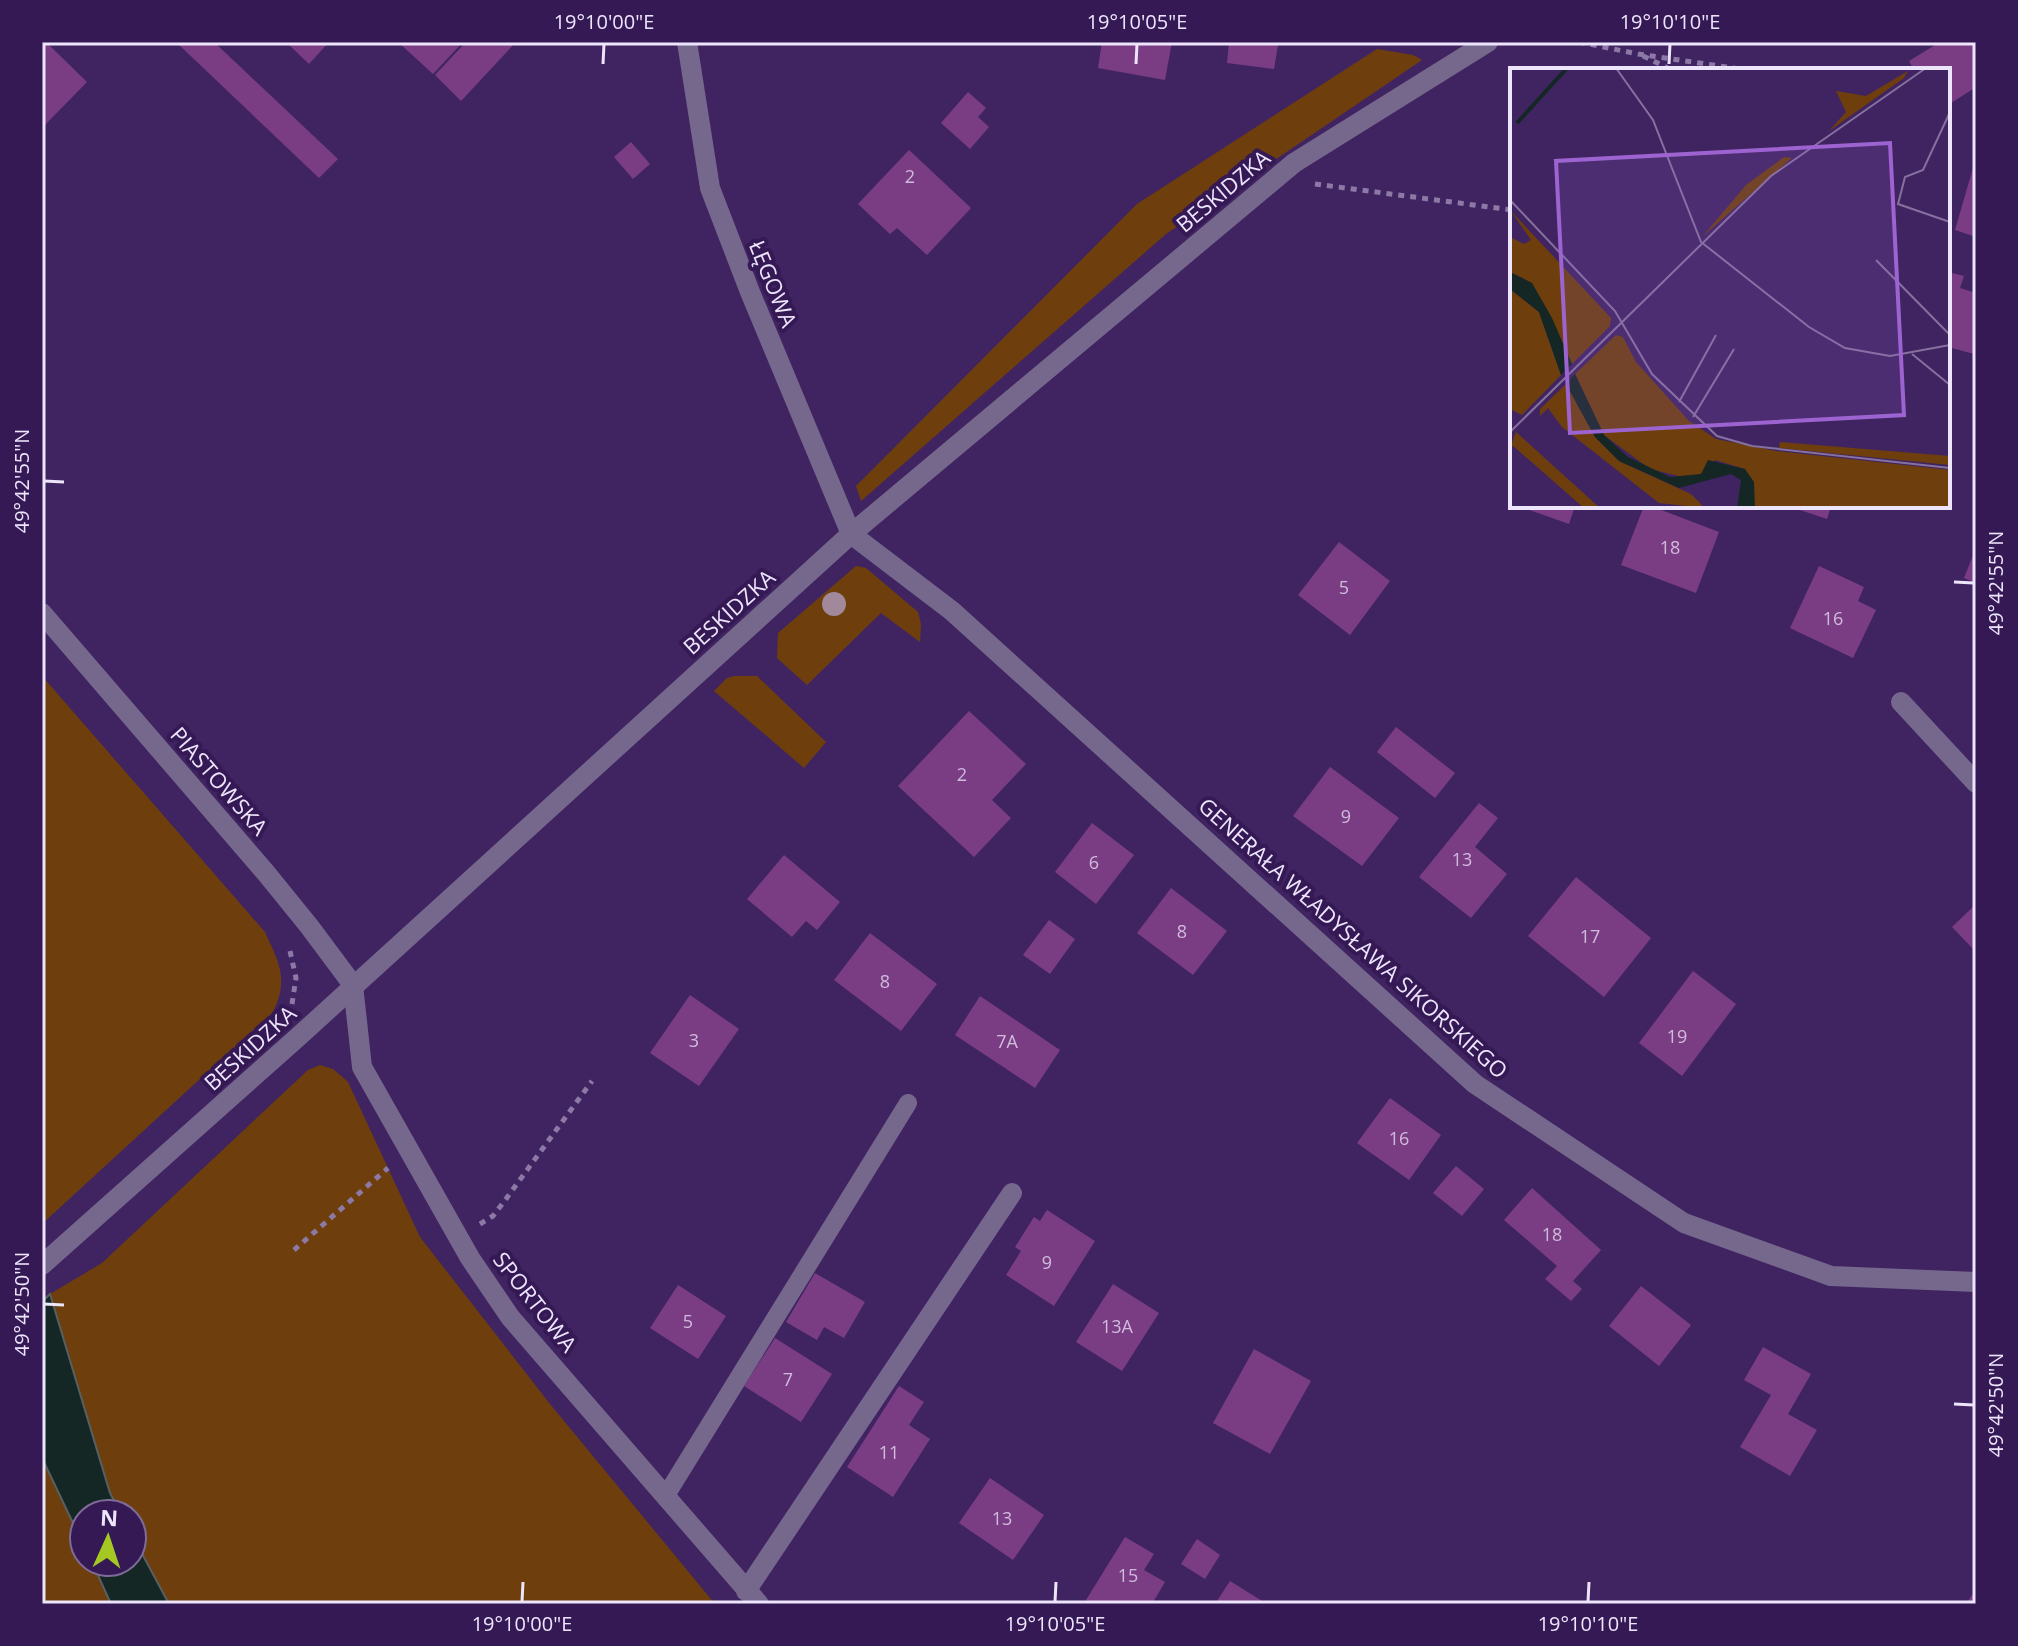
<svg xmlns="http://www.w3.org/2000/svg" width="2018" height="1646" font-family="'Open Sans',sans-serif">
<style>
.green{fill:#6e3f0d}
.water{fill:#142724;stroke:#556064;stroke-width:2}
.building{fill:#7a3d84}
.lines{fill:none;stroke-linecap:round;stroke-linejoin:round}
.path{stroke:#8c79a5;stroke-width:5;stroke-dasharray:6 6;stroke-linecap:butt}
.service{stroke:#76688d;stroke-width:18}
.minor{stroke:#76688d;stroke-width:20}
.tertiary{stroke:#76688d;stroke-width:20}
.tree{fill:#a1899b}
.ticks{fill:none;stroke:#ede5fb;stroke-width:3}
.labels{text-anchor:middle;stroke-width:8;stroke-linejoin:round;paint-order:stroke}
.number-label{font-size:18px;fill:#d0bbdd}
.street-label{font-size:22px;fill:#ede5fb;stroke:#351955}
.inset-river{fill:none;stroke:#142724;stroke-width:4}
.inset-road{fill:none;stroke:#85719f;stroke-width:2}
.view{fill:#9d64d1;fill-opacity:0.15;stroke:#9d64d1;stroke-width:4}
.inset-edge{fill:none;stroke:#ede5fb;stroke-width:4}
.neatline{fill:none;stroke:#ede5fb;stroke-width:3}
.ticks-label{font-size:20px;text-anchor:middle;fill:#ede5fb}
</style>
<rect width="100%" height="100%" fill="#402461"/>
<g class="green">
<path d="M1377,49l36,6 9,5 -256,174 -305,267 -5,-15 281,-282z"/>
<path d="M856,566l10,2 52,44 3,12 -1,18 -39,-29 -74,72 -30,-27 1,-25z"/>
<path d="M42,676l223,256c14,31 24,47 8,80l-231,212z"/>
<path d="M734,676h23l69,66 -22,26 -90,-77 13,-13z"/>
<path d="M320,1065l13,4 15,13 72,155 130,167 165,200h-546l-37,-69v-21h-11l-11,-21 -60,-199 52,-31 206,-193z"/>
<path d="M42,1458l42,88v16h8l19,42h-69z"/>
</g>
<g class="water">
<path d="M50,1294l60,199 11,21h-37v32l-42,-88v-156z"/>
<path d="M132,1535l37,69h-58l-19,-42h40z"/>
</g>
<g class="building">
<path d="M42,42h4l41,40 -45,46z"/>
<path d="M176,42h38l124,117 -19,19z"/>
<path d="M286,42h43l-20,22z"/>
<path d="M398,42h65l-30,32z"/>
<path d="M466,42h50l-55,59 -26,-26z"/>
<path d="M1102,42h70l-7,38 -67,-12z"/>
<path d="M1229,42l49,3 -4,24 -47,-6z"/>
<path d="M1940,42h36v45l-28,18v-35h-34l-5,-9z"/>
<path d="M968,92l18,16 -8,9 11,10 -19,22 -29,-26z"/>
<path d="M631,142l19,22 -17,15 -19,-22z"/>
<path d="M909,150l62,58 -44,47 -30,-27 -7,6 -32,-30z"/>
<path d="M1973,168l3,1v68l-21,-7z"/>
<path d="M1948,272l16,4 -4,12 16,5v52l-2,9 -26,-7z"/>
<path d="M1518,506h57l-6,18z"/>
<path d="M1644,506h7l68,26 -23,61 -75,-28z"/>
<path d="M1788,506h43l-4,13z"/>
<path d="M1339,542l51,39 -40,54 -52,-40z"/>
<path d="M1976,548v35l-12,-5z"/>
<path d="M1819,566l45,21 -6,14 18,9 -23,48 -63,-30z"/>
<path d="M969,711l57,53 -34,36 19,18 -37,39 -76,-71z"/>
<path d="M1396,727l59,46 -20,25 -58,-46z"/>
<path d="M1330,767l69,51 -37,48 -69,-50z"/>
<path d="M1479,803l19,15 -23,29 32,27 -36,44 -52,-41z"/>
<path d="M1092,823l42,32 -38,49 -41,-32z"/>
<path d="M784,855l56,47 -23,28 -11,-9 -14,16 -45,-38z"/>
<path d="M1576,877l75,61 -47,59 -76,-61z"/>
<path d="M1171,888l56,43 -34,44 -56,-42z"/>
<path d="M1976,904v48l-24,-25z"/>
<path d="M1049,920l26,19 -25,35 -27,-19z"/>
<path d="M870,933l67,51 -36,47 -67,-51z"/>
<path d="M1693,971l43,33 -54,72 -43,-33z"/>
<path d="M690,995l49,34 -40,57 -49,-33z"/>
<path d="M980,996l80,54 -25,38 -80,-53z"/>
<path d="M1390,1098l51,37 -32,45 -52,-37z"/>
<path d="M1456,1166l28,23 -22,27 -29,-23z"/>
<path d="M1532,1188l69,62 -28,31 9,8 -11,12 -26,-22 12,-13 -53,-46z"/>
<path d="M1047,1210l48,31 -41,65 -48,-31 15,-24 -6,-4 19,-30 6,4z"/>
<path d="M815,1273l50,29 -21,36 -20,-11 -7,13 -31,-18z"/>
<path d="M1113,1284l46,29 -37,58 -46,-29z"/>
<path d="M678,1285l48,31 -28,43 -48,-31z"/>
<path d="M1641,1286l50,39 -32,41 -50,-40z"/>
<path d="M775,1338l57,36 -31,48 -57,-36z"/>
<path d="M1763,1347l48,27 -23,40 29,16 -27,46 -50,-29 31,-52 -27,-15z"/>
<path d="M1254,1349l57,32 -41,73 -57,-31z"/>
<path d="M899,1386l25,16 -15,23 21,14 -37,58 -46,-30z"/>
<path d="M990,1478l54,37 -31,45 -54,-37z"/>
<path d="M1125,1537l29,17 -10,16 21,12 -13,22h-59l-7,-4z"/>
<path d="M1197,1539l23,16 -15,24 -24,-15z"/>
<path d="M1230,1581l37,23h-52z"/>
<path d="M1976,1589v15h-10z"/>
</g>
<g class="lines">
<g class="path">
<path d="M1579,42l59,12 109,16"/>
<path d="M1643,56l29,14"/>
<path d="M1315,184l197,26"/>
<path d="M290,951l6,27 -4,26"/>
<path d="M480,1224l13,-8 10,-13 89,-122"/>
<path d="M294,1250l94,-82"/>
</g>
<path class="service" d="M665,1497l243,-394"/>
<g class="minor">
<path d="M687,42l23,146 40,104 101,242 101,77 523,473 209,139 147,53 145,6"/>
<path d="M42,613l224,260 43,53 44,59 9,82 108,191 40,59 249,287"/>
<path d="M1901,702l75,81"/>
<path d="M746,1591l266,-398"/>
</g>
<path class="tertiary" d="M42,1265l256,-228 553,-503 443,-371 194,-121"/>
</g>
<circle class="tree" cx="834" cy="604" r="12"/>
<path class="ticks" d="M603,64l1,-20M1136,64l1,-20M1669,64l1,-20M44,481l20,1M1954,582l20,1M44,1304l20,1M1954,1404l20,1M522,1602l1,-20M1055,1602l1,-20M1588,1602l1,-20"/>
<g class="labels">
<g class="number-label">
<text x="910" y="183">2</text>
<text x="1670" y="554">18</text>
<text x="1344" y="594">5</text>
<text x="1833" y="625">16</text>
<text x="962" y="781">2</text>
<text x="1346" y="823">9</text>
<text x="1462" y="866">13</text>
<text x="1094" y="869">6</text>
<text x="1182" y="938">8</text>
<text x="1590" y="943">17</text>
<text x="885" y="988">8</text>
<text x="1677" y="1043">19</text>
<text x="694" y="1047">3</text>
<text x="1007" y="1048">7A</text>
<text x="1399" y="1145">16</text>
<text x="1552" y="1241">18</text>
<text x="1047" y="1269">9</text>
<text x="688" y="1328">5</text>
<text x="1117" y="1333">13A</text>
<text x="788" y="1386">7</text>
<text x="889" y="1459">11</text>
<text x="1002" y="1525">13</text>
<text x="1128" y="1582">15</text>
</g>
<g class="street-label">
<text transform="translate(1223 191) rotate(-40)" y="8">BESKIDZKA</text>
<text transform="translate(773 284) rotate(68)" y="8">ŁĘGOWA</text>
<text transform="translate(729 612) rotate(-42)" y="8">BESKIDZKA</text>
<text transform="translate(219 781) rotate(49)" y="8">PIASTOWSKA</text>
<text transform="translate(1353 938) rotate(42)" y="8">GENERAŁA WŁADYSŁAWA SIKORSKIEGO</text>
<text transform="translate(250 1048) rotate(-42)" y="8">BESKIDZKA</text>
<text transform="translate(535 1302) rotate(52)" y="8">SPORTOWA</text>
</g>
</g>
<g transform="translate(1510 68)">
<rect width="440" height="440" fill="#402461"/>
<path d="M398,3l-4,7 -75,53 17,-19 -10,-21 30,5zM274,89l8,1 -89,78 43,-51zM0,142l101,108 -1,8 -38,38 -40,-81 -22,-11v-35l14,7 7,-4zM0,221l29,23 22,63 -39,40 -12,-6zM106,267l7,2 13,25 53,59 27,18 60,12 174,19v38h-195l-10,-39 -30,-9 -14,14 -14,4 -37,-9 -46,-34 -29,-61zM56,316l29,53 24,24 72,33 14,14 -46,-5 -97,-76 -14,-19 -8,8v-7zM6,364l84,76h-16l-71,-62 -3,2zM270,374l170,14v9l-171,-17z" fill="#6e3f0d"/>
<path d="M0,204l22,11 20,35 20,46 -11,11 -22,-63 -29,-23zM65,306l29,61 24,22 42,20 31,-3 7,-14 37,9 9,13 1,26h-18l4,-28 -10,-6 -52,14 -60,-27 -24,-24 -29,-53z" fill="#142724"/>
<path class="inset-river" d="M7,55l50,-55"/>
<path class="inset-road" d="M106,0l37,52 48,122 108,85 36,21 45,8 60,-11M440,44l-27,58 -18,7 -7,27 52,18M0,132l105,111 37,63 65,62 35,10 198,22M366,192l74,75M402,286l38,31M169,334l37,-67M183,349l41,-68M0,364l261,-256 155,-108"/>
<path class="view" d="M380,75l14,272 -334,18 -14,-272z"/>
<rect width="440" height="440" class="inset-edge"/>
</g>
<rect width="2018" height="1646" fill="none" stroke="#351955" stroke-width="88"/>
<g transform="translate(108 1538) rotate(3)"><circle r="38" fill="#351955" stroke="#7f6b97" stroke-width="2"/>
<path d="M0-6L14 30L0 20L-14 30Z" fill="#a5c822"/>
<text y="-12" font-size="22" font-weight="bold" text-anchor="middle" fill="#ede5fb">N</text>
</g>
<rect x="44" y="44" width="1930" height="1558" class="neatline"/>
<g class="ticks-label">
<text x="604" y="29">19°10'00"E</text>
<text x="1137" y="29">19°10'05"E</text>
<text x="1670" y="29">19°10'10"E</text>
<text transform="translate(22 481) rotate(-90)" y="7">49°42'55"N</text>
<text transform="translate(1996 583) rotate(-90)" y="7">49°42'55"N</text>
<text transform="translate(22 1304) rotate(-90)" y="7">49°42'50"N</text>
<text transform="translate(1996 1405) rotate(-90)" y="7">49°42'50"N</text>
<text x="522" y="1631">19°10'00"E</text>
<text x="1055" y="1631">19°10'05"E</text>
<text x="1588" y="1631">19°10'10"E</text>
</g>
</svg>
